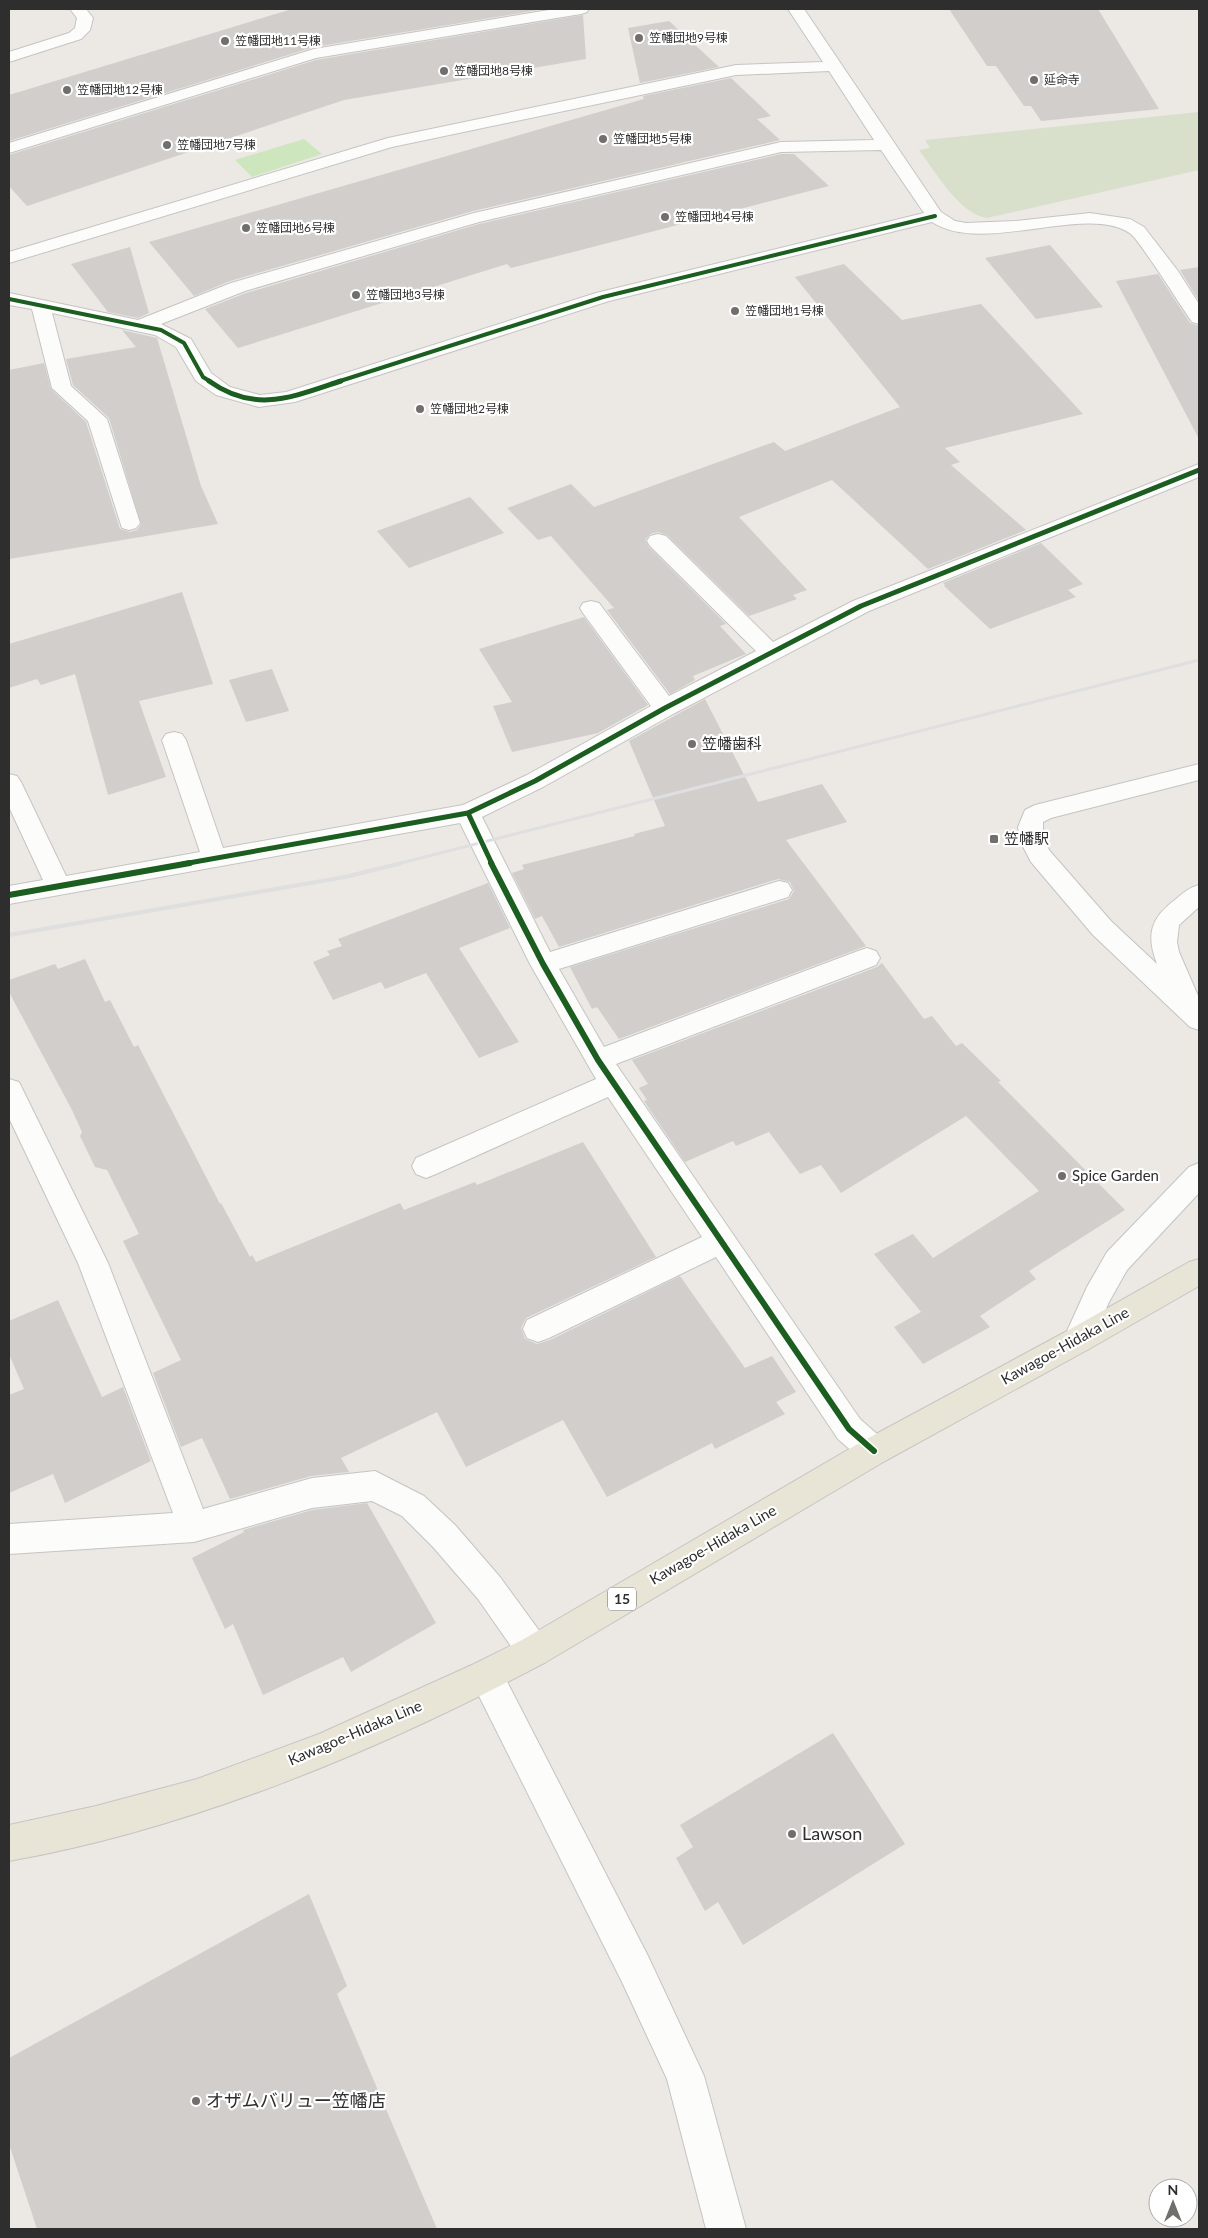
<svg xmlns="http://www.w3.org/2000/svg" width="1208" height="2238" font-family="Lato,'Noto Sans JP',sans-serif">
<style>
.green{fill:#cee6be}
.cemetery{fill:#d8e0cc}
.building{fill:#d1cecb}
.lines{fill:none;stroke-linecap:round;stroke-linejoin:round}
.minor-casing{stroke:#c5c4c5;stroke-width:2}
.major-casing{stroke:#c6c5c4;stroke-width:2}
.minor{fill:#fcfcfb;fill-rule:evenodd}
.major{fill:#e8e4d6;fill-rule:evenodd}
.rail-far1{stroke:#dfdfe1;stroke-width:3}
.rail{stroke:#dfdfe1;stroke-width:4}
.cycleway-far2-casing{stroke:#fff;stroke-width:5.5}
.cycleway-far1-casing{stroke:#fff;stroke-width:8}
.cycleway-casing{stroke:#fff;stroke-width:9}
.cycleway-far2{stroke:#1b5e20;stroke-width:4}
.cycleway-far1{stroke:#1b5e20;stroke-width:5}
.cycleway{stroke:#1b5e20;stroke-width:6}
.poi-dot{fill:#706f6e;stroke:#fff;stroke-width:2}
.labels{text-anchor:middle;stroke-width:4.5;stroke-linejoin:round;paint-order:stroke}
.far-poi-label{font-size:12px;fill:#2e2e2e;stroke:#fff;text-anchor:start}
.shield{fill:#fff;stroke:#6d6d6d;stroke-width:1}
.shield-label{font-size:14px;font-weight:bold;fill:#2e2e2e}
.poi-label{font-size:15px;fill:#2e2e2e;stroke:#fff;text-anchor:start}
.street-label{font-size:15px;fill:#2e2e2e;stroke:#fff}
.near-poi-label{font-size:18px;fill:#2e2e2e;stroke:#fff;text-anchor:start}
</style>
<rect width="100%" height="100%" fill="#ece8e4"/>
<path class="green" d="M304,139l18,15 -70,23 -17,-17z"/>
<path class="cemetery" d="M1199,112v58l-212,48c-28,-4 -52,-47 -68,-68l11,-2 -5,-8z"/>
<g class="building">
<path d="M292,9h253l-231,38 -305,94v-46z"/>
<path d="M949,9h149l61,100 -118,12 -10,-15h-7l-28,-40h-9z"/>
<path d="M583,15l3,44 -242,41 -317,106 -18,-20v-31l307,-95z"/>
<path d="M669,21l50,46 -79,16 -12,-55z"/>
<path d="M731,78l40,38 -14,3 23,21 -307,71 -243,70 -36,15 -45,-54 495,-143 -1,-3z"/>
<path d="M781,154h13l35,32 -318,82 -4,-4 -269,84 -33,-39 41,-16 233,-69z"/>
<path d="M1050,245l53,62 -67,12 -51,-61z"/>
<path d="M130,247l19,66 -11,5 -30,-6 -37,-48z"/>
<path d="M844,264l58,56 79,-16 102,110 -138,34 15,14 -9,3 75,65 -98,39 -96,-89 -93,37 68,73 -14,5 4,4 -48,17 -82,-81 -9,-3 -8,2 -5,6 4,7 77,77 -6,2 26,28 -53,22 2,4 -25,14 -63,-84 7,-2 -63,-72 -13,4 -31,-32 64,-24 23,23 180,-65 11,9 115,-44 -105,-130z"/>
<path d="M1199,267v34l-19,-31z"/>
<path d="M1158,274l32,49 9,3v113l-83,-158z"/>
<path d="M122,330l35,8 44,148 17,38 -209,35v-189l35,-7 7,26 35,33 34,107 10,3 7,-2 4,-6 -32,-106 -36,-33 -7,-26 70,-12z"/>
<path d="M470,497l34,36 -95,35 -32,-37z"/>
<path d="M1041,543l42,41 -15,6 8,7 -86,32 -46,-43 1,-1 -2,-2z"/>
<path d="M182,592l31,92 -74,17 27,76 -58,18 -33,-121 -34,11 -4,-6 -28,9v-44z"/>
<path d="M584,617l64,88 -50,28 -86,19 -19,-46 19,-4 -33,-53z"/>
<path d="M272,669l17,42 -43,11 -17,-42z"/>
<path d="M705,699l53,103 64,-18 25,38 -61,18 80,106 -247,93 -22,-32 -5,2 -22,-42 219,-68 5,-8 -4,-9 -12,-3 -219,68 -17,-31 -7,3 -23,-46 12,-4 -2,-4 113,-29 -1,-2 31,-8 -36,-85z"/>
<path d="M488,883l22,45 -51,20 60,94 -40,16 -53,-85 -41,16 -4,-7 -48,18 -20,-38 17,-7 -3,-4 15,-5 -4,-7z"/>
<path d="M85,959l20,43 5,-2 24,47 4,-2 82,159 1,-1 29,54 2,-2 4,7 144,-59 4,7 71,-28 2,3 106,-43 73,115 -130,61 -5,10 4,11 12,5 13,-4 130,-64 65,92 27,-12 24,36 -20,10 9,12 -70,35 -3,-6 -105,54 -44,-77 -97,47 -29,-55 -96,46 8,14 -38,4 -81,23 -28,-61 -21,9 -28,-74 28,-13 -58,-119 16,-7 -32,-64 -12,-3 -15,-31 2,-4 -10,-22 -63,-118v-12l46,-16 3,5z"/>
<path d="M882,963l42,56 8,-3 24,30 6,-3 39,38 -3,1 127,128 -96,61 7,8 -56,37 10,11 -67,37 -29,-37 27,-15 -47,-58 39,-20 20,24 106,-67 -73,-75 -125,77 -20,-28 -21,9 -31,-42 -33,14 -3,-5 -48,21 -41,-61 3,-1 -8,-12 9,-4 -16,-24 245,-93z"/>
<path d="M58,1300l44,97 21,-10 28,74 -86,42 -12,-29 -44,19v-98l15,-6 -15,-35v-33z"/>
<path d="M367,1503l69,120 -85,49 -8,-15 -80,38 -30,-71 -8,5 -33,-71 52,-26 -1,-2 69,-20z"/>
<path d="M833,1733l72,111 -162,101 -25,-43 -13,9 -29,-53 17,-11 -13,-22z"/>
<path d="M309,1894l38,92 -10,8 100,235h-400l-28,-85v-86z"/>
</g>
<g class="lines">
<defs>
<g id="minor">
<path d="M70,9h16l7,9 -3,12 -9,9 -72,23v-10l60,-19 6,-5 2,-10z"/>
<path d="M555,9h34l-2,3 -6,2 -265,44 -307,95v-10l305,-94z"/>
<path d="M788,9h16l137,203 14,9 11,2 49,-2 75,-8 40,6 14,8 34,44 21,33v20l-7,-2c-16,-23 -30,-47 -47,-70 -4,-6 -9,-13 -14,-18 -43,-32 -148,22 -199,-12l-323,79 -314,101 -36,5 -43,-12 -20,-14 -20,-34 -21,-12 -103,-22 19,73 36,33 33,104 -4,5 -7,2 -7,-2 -34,-107 -36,-33 -20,-79 -23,-4v-12l129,27 93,-37 243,-70 307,-71 93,-2 -45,-69 -93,4 -344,72 -383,116v-11l379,-114 348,-73 87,-3zM881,150l43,63 -328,80 -310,99 -26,3 -30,-8 -19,-14 -20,-34 -30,-15 84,-33 234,-69 302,-70z"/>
<path d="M1199,464v13l-330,134 -196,103 -130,73 -61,30 68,135 229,-71 9,2 4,7 -4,7 -229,72 45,78 254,-96 9,-3 9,3 4,7 -4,7 -260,99 244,355 25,22 5,10 -5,10 -11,4 -11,-4 -25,-22 -122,-182 -167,81 -11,4 -11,-4 -4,-9 4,-9 175,-83 -94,-140 -172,77 -10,4 -10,-4 -4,-8 4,-8 180,-79 -66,-115 -70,-141 -451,81v-18l34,-6 -34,-73v-33l8,2 4,6 45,94 134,-24 -38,-112 4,-6 8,-2 8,2 4,6 37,108 240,-43 64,-30 124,-69 -68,-93 -3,-5 3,-5 8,-2 8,2 70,93 87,-45 -106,-105 -3,-5 3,-5 8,-2 8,2 107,106 80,-41z"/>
<path d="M1199,764v16l-148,38 -8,4v14l6,14 62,71 46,43c-11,-29 -7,-46 19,-65 7,-6 14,-12 23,-14v22l-20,18 -2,17 2,10 20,46v32l-9,-3 -97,-92 -62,-73 -11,-21 -2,-14 7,-17 10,-5z"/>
<path d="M9,1079l10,3 89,181 95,246 109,-31 63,-7 49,25 31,29 45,52 46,63 5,11 -5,11 -12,5 -12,-5 -44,-63 -45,-52 -31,-31 -30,-15 -60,7 -118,34 -185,12v-30l164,-11 -95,-250 -69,-145z"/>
<path d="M1199,1163v30l-72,77 -18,32 -20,47 -11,4 -11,-4 -4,-9 24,-53 20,-35 82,-85z"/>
<path d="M486,1660l12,4 150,292 50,107 6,13 42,153h-40l-39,-150 -45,-97 -153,-306 5,-12z"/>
</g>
<path id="major" d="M1199,1259v27l-110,63 -204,112 -339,201c-166,88 -352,166 -537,199v-36l87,-19 101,-27 122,-45 155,-70 48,-24 341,-199 204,-110 122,-69z"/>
</defs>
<use href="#minor" class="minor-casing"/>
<use href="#major" class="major-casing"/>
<use href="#minor" class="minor"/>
<use href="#major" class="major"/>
<path class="rail-far1" d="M397,864l802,-204"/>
<path class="rail" d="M9,935l336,-58 57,-14"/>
<defs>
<g id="cycleway-far2">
<path d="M9,299l152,31 23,13 19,34 8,5"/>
<path d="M337,382l266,-85 332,-81"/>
</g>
<g id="cycleway-far1">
<path d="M209,381c46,33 83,16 132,0"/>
<path d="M468,813l24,51"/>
<path d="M183,864l285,-51 67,-32 130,-73 196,-102 338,-136"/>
</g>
<g id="cycleway">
<path d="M491,863l52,101 55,96 251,369 25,22"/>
<path d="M9,895l181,-32"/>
</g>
</defs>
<use href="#cycleway-far2" class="cycleway-far2-casing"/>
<use href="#cycleway-far1" class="cycleway-far1-casing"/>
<use href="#cycleway" class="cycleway-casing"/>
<use href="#cycleway-far2" class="cycleway-far2"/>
<use href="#cycleway-far1" class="cycleway-far1"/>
<use href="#cycleway" class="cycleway"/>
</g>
<g class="poi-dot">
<circle cx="639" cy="38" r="5"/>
<circle cx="225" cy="41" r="5"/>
<circle cx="444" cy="71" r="5"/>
<circle cx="1034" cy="80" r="5"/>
<circle cx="67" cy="90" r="5"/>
<circle cx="603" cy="139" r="5"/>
<circle cx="167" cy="145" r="5"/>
<circle cx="665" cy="217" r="5"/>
<circle cx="246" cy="228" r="5"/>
<circle cx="356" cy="295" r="5"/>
<circle cx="735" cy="311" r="5"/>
<circle cx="420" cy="409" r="5"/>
<circle cx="692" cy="744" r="5"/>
<rect x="989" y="834" width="10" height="10" rx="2.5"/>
<circle cx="1062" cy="1176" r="5"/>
<circle cx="792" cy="1834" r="5"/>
<circle cx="196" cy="2101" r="5"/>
</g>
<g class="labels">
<g class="far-poi-label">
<text x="649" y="42">笠幡団地9号棟</text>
<text x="235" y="45">笠幡団地11号棟</text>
<text x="454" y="75">笠幡団地8号棟</text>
<text x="1044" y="84">延命寺</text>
<text x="77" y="94">笠幡団地12号棟</text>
<text x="613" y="143">笠幡団地5号棟</text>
<text x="177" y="149">笠幡団地7号棟</text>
<text x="675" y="221">笠幡団地4号棟</text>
<text x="256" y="232">笠幡団地6号棟</text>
<text x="366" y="299">笠幡団地3号棟</text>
<text x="745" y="315">笠幡団地1号棟</text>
<text x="430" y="413">笠幡団地2号棟</text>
</g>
<rect class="shield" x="608" y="1587.5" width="28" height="23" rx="4"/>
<g class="shield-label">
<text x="622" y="1604">15</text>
</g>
<g class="poi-label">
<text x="702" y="749">笠幡歯科</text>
<text x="1004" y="844">笠幡駅</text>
<text x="1072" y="1181">Spice Garden</text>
</g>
<g class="street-label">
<text transform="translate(1065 1346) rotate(-29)" y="5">Kawagoe-Hidaka Line</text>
<text transform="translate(713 1545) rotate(-30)" y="5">Kawagoe-Hidaka Line</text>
<text transform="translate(355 1733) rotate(-23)" y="5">Kawagoe-Hidaka Line</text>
</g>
<g class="near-poi-label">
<text x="802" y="1840">Lawson</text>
<text x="206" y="2107">オザムバリュー笠幡店</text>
</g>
</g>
<rect width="1208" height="2238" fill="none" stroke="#2e2e2e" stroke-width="20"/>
<g transform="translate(1173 2203)"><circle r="24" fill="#ffffff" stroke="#ababab"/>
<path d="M0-4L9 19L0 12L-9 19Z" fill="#706f6e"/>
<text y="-8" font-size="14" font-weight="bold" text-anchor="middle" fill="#2e2e2e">N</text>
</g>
</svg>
